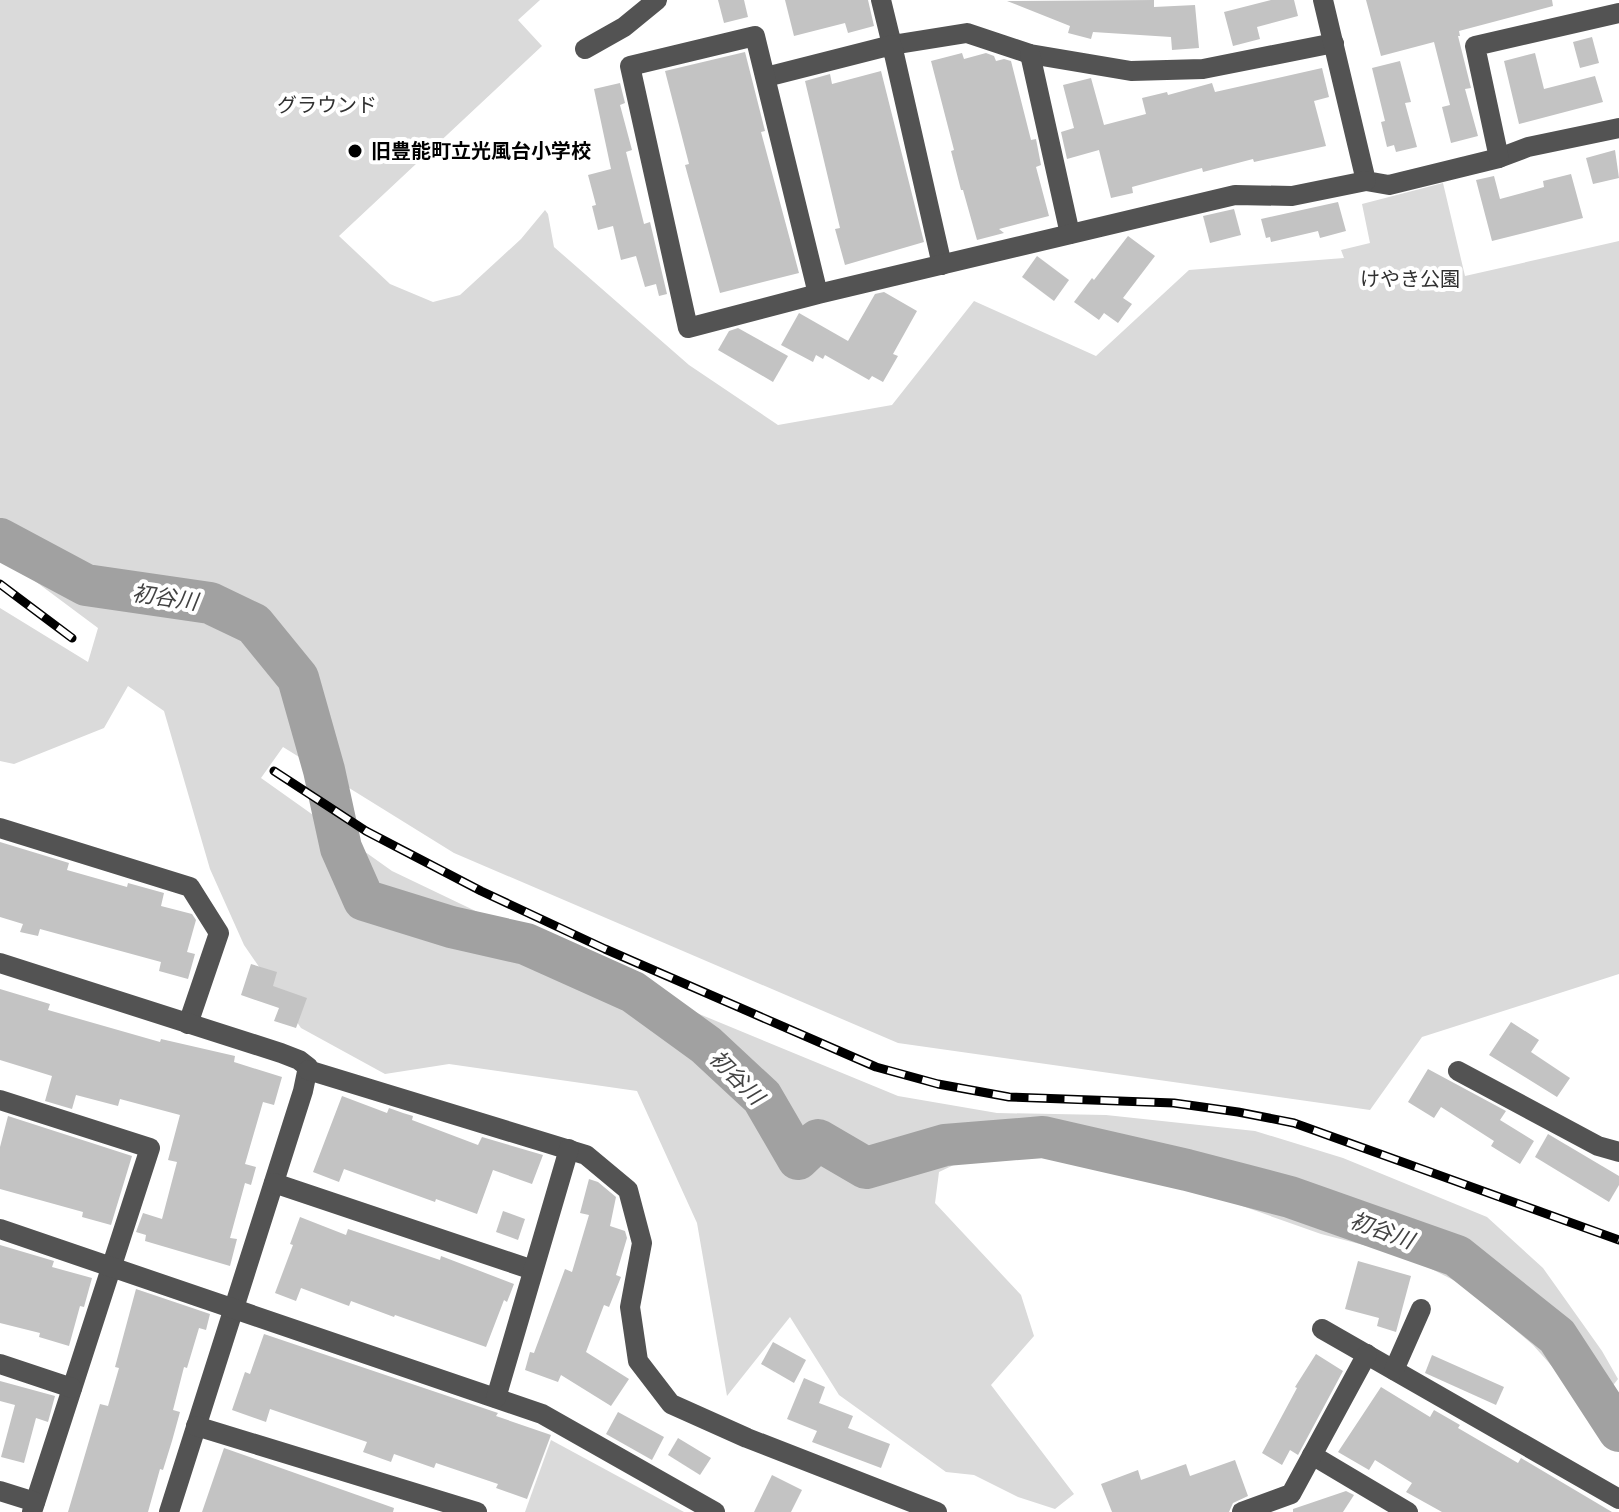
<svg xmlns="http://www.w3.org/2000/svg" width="1619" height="1512" font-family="Barlow,'Noto Sans JP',sans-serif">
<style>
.green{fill:#dadada}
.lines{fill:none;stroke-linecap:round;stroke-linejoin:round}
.river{stroke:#a1a1a1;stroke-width:42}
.building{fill:#c3c3c3}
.minor{stroke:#535353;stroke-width:20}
.rail-casing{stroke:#000;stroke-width:9}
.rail{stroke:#fff;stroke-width:6;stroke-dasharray:18;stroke-linecap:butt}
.poi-dot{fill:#000;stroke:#fff;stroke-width:3}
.labels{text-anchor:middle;stroke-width:8;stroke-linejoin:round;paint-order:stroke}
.park-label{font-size:20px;fill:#313131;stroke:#fff}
.poi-label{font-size:20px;font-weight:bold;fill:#000;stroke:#fff;text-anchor:start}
.water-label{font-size:22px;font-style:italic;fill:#424242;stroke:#fff}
</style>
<rect width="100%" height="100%" fill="#fff"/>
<g class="green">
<path d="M0,0h540l-22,20 24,26 -203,190 51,48 43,18 27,-7 61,-56 24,-29 3,4 6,33 135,118 89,60 114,-20 82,-104 122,55 93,-86 155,-12 -3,-8 29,-7 -8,-39 81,-21 22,93 154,-35v733l-197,63 -52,73 -472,-67 -444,-190 -171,-106 -22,31 131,93 249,119 257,106 99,17 109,2 149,16 88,27 144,59 56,51 59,83 16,28 -29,37 -23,-34 -33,-37 -70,-60 -57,-29 -85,-22 -107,-38 -68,-29 -96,-19 -65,2 -46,22 -4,31 86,92 13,41 -43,49 83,109 -19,15 -37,-12 -44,-22 -28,-3 -107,-77 -49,-78 -63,79 -30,-173 -60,-132 -188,-27 -64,10 -84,-46 -57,-83 -34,-76 -46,-158 -36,-25 -24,42 -90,36 -14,-3v-153l88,54 10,-34 -98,-73z"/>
<path d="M551,1440l133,72h-159z"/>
</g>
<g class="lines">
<path class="river" d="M0,539l86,46 124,18 44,21 44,54 26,92 17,78 23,52 87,27 75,17 107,48 73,53 56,52 36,62 20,-19 48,28 79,-23 98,-8 144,33 103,27 167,59 100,80 62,95"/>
</g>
<g class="building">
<path d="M718,0h26l4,17 -24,6z"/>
<path d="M785,0h83l6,26 -26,7 -3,-10 -51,13z"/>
<path d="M1154,0v7l41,-2 4,43 -27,2 -1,-13 -78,-5 -2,7 -23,-6 2,-7 -63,-25z"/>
<path d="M1271,0h23l4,16 -41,11 3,12 -27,7 -9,-34z"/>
<path d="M1366,0h186l1,6 -94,25 1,5h-2l13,52 -6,1 13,47 -27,7 -9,-36 8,-2 -16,-63 -53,14z"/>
<path d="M1592,37l7,26 -19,5 -7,-26z"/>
<path d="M745,52l20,79 -4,1 38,141 -79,20 -29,-106 -6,-22 4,-1 -24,-93z"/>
<path d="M962,53l2,6 22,-6 8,3 2,5 8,-2 7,2 20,79 5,-1 5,26 -5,2 13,49 -50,13 5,4 -27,7 -14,-50h-2l-10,-39 3,-1 -23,-89z"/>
<path d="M1535,53l9,36 51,-13 8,26 -84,22 -15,-63z"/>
<path d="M1400,61l11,41 -6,1 12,44 -21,5 -2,-7 -7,2 -6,-25 4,-1 -13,-53z"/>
<path d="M1322,68l7,29 -15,4 12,45 -72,16 -1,-3 -50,13 -1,-4 -70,19 1,6 -22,5 -12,-48 -32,9 -6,-27 13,-4 -11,-43 28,-7 13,47 42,-11 -4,-16 25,-6 1,3 44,-12 3,9z"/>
<path d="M881,71l43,171 -79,23 -10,-36 5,-1 -35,-147 25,-7 2,10z"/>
<path d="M620,83l5,20 -5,2 12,45 -6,2 18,72 6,-2 17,72 -8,2 -3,-12 -11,3 -9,-31 -15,4 -8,-34 -15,4 -6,-24 4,-1 -8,-30 23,-6 -17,-80z"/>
<path d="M1615,150l4,28 -26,6 -7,-26z"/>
<path d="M1571,174l12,44 -91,23 -16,-61 18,-4 6,23 44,-12 -1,-6z"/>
<path d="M1338,202l8,29 -26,7 -2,-7 -47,11 -1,-5 -4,1 -5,-19z"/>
<path d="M1234,209l7,26 -31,8 -7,-27z"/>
<path d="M1128,236l27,20 -32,42 9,6 -14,19 -14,-10 -5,7 -25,-18 18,-24 2,2z"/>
<path d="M1037,256l32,24 -15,21 -32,-24z"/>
<path d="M884,292l33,19 -24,43 5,2 -15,26 -11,-6 -3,4 -44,-25 -2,4 -7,-4 -3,7 -32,-17 18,-32 49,28 27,-47z"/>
<path d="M738,328l50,28 -15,26 -55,-32 11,-19z"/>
<path d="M0,842l69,21 -2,7 60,17 1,-4 36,10 -3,13 31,8 4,6 -9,32 8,2 -7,25 -29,-8 2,-9 -121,-33 -2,7 -18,-4 3,-8 -23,-7z"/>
<path d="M251,964l26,8 -4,14 34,12 -11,30 -22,-7 5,-13 -38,-13z"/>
<path d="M0,989l50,15 -2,6 112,32 1,-3 74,17 -1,6 48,15 -8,28 -11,-3 -18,62 11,3 -5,18 -6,-2 -15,55 7,1 -7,27 -85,-25 1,-6 -10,-3 7,-19 19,6 15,-57 -9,-2 12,-45 -60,-16 -2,7 -42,-11 -4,14 -27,-8 7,-25 -52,-16z"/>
<path d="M1511,1022l28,18 -8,12 39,26 -13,19 -68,-42z"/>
<path d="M1428,1069l78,42 -6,9 34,21 -14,23 -29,-18 3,-5 -53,-34 -7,11 -26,-16z"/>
<path d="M342,1096l45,17 2,-5 14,5 10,3 -1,4 66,25 4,-8 61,18 -11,29 -39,-14 -16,44 -41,-15 -1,3 -91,-33 -5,13 -26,-10z"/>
<path d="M8,1116l124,40 -21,69 -29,-8 1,-5 -83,-23v-42z"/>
<path d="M1548,1134l71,42v9l-10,17 -74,-45z"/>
<path d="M589,1179l9,3 18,15 -6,29 15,5 2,7 -11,37 5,2 -12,30 -5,-2 -18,47 43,27 -18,27 -50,-31 -3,7 -33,-12 5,-18 4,1 31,-84 7,3 17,-57 -9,-2z"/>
<path d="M503,1211l22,8 -7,21 -22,-8z"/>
<path d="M300,1217l46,18 2,-6 92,31 1,-4 73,28 -7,18 -3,-2 -18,47 -91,-32 -1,2 -43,-16 -2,5 -48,-18 -5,13 -21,-8 18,-48 -3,-1z"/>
<path d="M0,1245l54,16 -2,6 40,11 -8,29 -4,-1 -11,40 -30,-9 1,-4 -40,-10z"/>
<path d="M1358,1261l53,15 -15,56 -19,-6 2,-8 -34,-9z"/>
<path d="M136,1289l74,25 -4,16 -7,-2 -12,40 -3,-1 -11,43 7,2 -8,29 -9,29 -3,-1 -12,43h-80l32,-108 8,2 11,-38 -4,-1z"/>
<path d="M264,1334l234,79 -2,3 55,19 -24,64 -31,-11 2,-4 -62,-21 -2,5 -40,-14 -3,8 -28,-10 4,-10 -97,-33 -4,13 -34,-12 13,-38 5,2z"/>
<path d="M773,1342l33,18 -12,23 -33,-19z"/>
<path d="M1316,1354l27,17 -45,84 -8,-5 -8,15 -20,-12 35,-65 -2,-1z"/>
<path d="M1432,1355l72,32 -8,18 -71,-32z"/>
<path d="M804,1378l21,9 -6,16 34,13 -5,12 42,16 -9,24 -69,-26 5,-11 -30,-12z"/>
<path d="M0,1381l55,15 -7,26 -12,-4 -12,45 -23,-6 14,-52 -15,-4z"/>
<path d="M1381,1387l49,30 4,-7 26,15 -2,3 60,35 3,-5 91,54h-170l-36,-20 6,-9 -37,-23 -6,10 -31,-18z"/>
<path d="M618,1412l46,25 -12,23 -46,-26z"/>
<path d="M678,1438l33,20 -11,17 -32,-20z"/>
<path d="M224,1448l170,60 -1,4h-191z"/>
<path d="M1235,1460l13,36 -15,7 -4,9h-117l-11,-28 37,-14 3,10 45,-16 4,12z"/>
<path d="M772,1475l30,15 -11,22h-37z"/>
<path d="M1346,1491l8,4 -11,17h-50v-3z"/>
</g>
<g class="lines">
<g class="minor">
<path d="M881,0l11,45 75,-12 63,21 101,17 72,-2 131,-26"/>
<path d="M1323,0l43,181 23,4 110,-27 29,-11 91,-19"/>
<path d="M585,49l39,-22 33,-27"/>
<path d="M1030,54l40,180"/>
<path d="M766,77l126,-32 50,220"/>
<path d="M1499,158l-24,-112 144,-33"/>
<path d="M818,294l-130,34 -58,-262 125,-30 63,258 417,-99 57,1 74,-15"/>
<path d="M0,828l190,59 29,46 -31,91"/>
<path d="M0,963l281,90 18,7 9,7 -5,24 -134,421"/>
<path d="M308,1070l278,85 42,35 14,53 -12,64 8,54 33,43 76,34 190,74"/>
<path d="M1458,1071l140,75 21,6"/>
<path d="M0,1100l150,48 -118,364"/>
<path d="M274,1183l259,87"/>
<path d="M0,1229l542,185 173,98"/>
<path d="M1322,1329l297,170"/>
<path d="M0,1364l72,24"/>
<path d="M1394,1370l27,-61"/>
<path d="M496,1398l73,-249"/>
<path d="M196,1426l281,86"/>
<path d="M1312,1455l96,57"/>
<path d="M0,1491l35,11"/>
<path d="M1242,1512l49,-18 76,-140"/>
</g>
<defs>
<g id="rail">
<path d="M0,584l72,54"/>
<path d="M274,771l92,60 115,60 124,58 271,118 62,17 71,13 165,6 64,9 56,11 325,117"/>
</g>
</defs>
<use href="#rail" class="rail-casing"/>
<use href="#rail" class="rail"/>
</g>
<circle class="poi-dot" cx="355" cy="151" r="8"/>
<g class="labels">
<g class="park-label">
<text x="327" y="112">グラウンド</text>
<text x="1410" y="286">けやき公園</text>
</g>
<g class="poi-label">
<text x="371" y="158">旧豊能町立光風台小学校</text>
</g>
<g class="water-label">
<text transform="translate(165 597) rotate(8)" y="8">初谷川</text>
<text transform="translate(737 1077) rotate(45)" y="8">初谷川</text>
<text transform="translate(1382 1230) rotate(20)" y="8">初谷川</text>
</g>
</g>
</svg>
